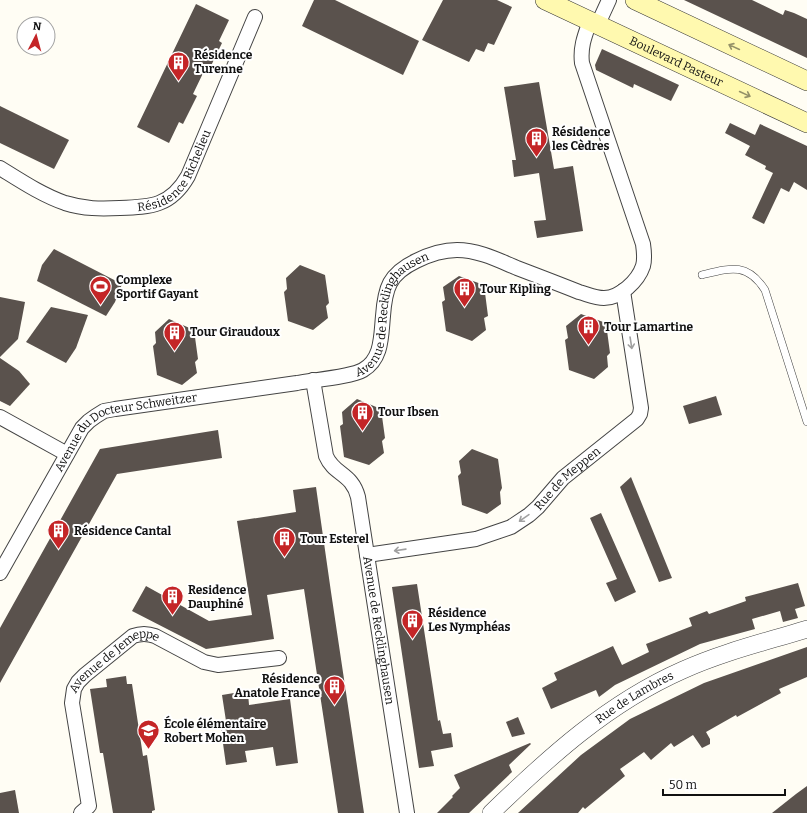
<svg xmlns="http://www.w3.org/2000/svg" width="807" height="813" font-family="Bitter,serif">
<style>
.building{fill:#5a524d}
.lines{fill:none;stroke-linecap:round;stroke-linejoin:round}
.service-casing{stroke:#444;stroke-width:8}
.minor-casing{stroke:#444;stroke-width:16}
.tertiary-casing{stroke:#444;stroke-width:18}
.secondary-casing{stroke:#333;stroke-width:20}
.service{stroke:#fff;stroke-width:7}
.minor{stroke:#fff;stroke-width:14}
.tertiary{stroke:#fff;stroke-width:17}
.secondary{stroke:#fff9af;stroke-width:19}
.oneway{stroke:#949168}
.oneway2{stroke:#a0a0a0}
.labels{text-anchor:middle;stroke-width:4;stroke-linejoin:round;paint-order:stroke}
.poi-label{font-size:12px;font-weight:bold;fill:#111;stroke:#fff;text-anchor:start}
.street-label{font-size:12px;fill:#111;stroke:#fff}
</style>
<rect width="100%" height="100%" fill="#fffdf4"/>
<g class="building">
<path d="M314,0h21l84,41 -16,34 -101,-49z"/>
<path d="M443,0h54l15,7 -18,38 -6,-2 -4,9 -8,-3 -7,13 -47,-22z"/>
<path d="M684,0h68l31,15 2,-5 9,3 13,6v39z"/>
<path d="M196,4l33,16 -10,21 3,2 -13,27 -4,-1 -12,25 4,2 -14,28 -4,-2 -10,21 -32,-16z"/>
<path d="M602,49l77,36 -8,16 -37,-17 -1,4 -37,-18 -1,-5z"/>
<path d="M539,82l15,87 19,-3 10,65 -46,7 -3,-17 12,-1 -7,-47 -25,4 -2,-17h4l-12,-73z"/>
<path d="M0,106l69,34 -15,29 -54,-26z"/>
<path d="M730,123l25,12 5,-11 47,22v44l-13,-8 -5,10 -8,-4 -17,36 -12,-6 21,-45 -8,-4 1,-3 -21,-11 5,-9 -25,-13z"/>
<path d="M54,249l68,35 -7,18 -9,14 -69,-35 5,-16z"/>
<path d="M300,265l25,10 4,28 -3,3 2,12 -15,12 -25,-9 -4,-29 3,-3 -1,-11z"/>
<path d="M459,276l25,9 4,31 -4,2 2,12 -14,11 -26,-10 -4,-29 3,-2 -2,-13z"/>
<path d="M0,297l25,5 -7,37 -18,18z"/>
<path d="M51,307l37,8 -12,33 -10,15 -40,-21z"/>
<path d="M581,314l25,9 4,30 -3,3 1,11 -14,12 -25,-9 -4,-30 3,-2 -2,-12z"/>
<path d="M169,319l25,11 4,29 -3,3 2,11 -15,12 -25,-10 -4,-29 3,-3 -1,-11z"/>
<path d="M0,358l19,13 11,13 -20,22 -10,-5z"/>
<path d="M716,396l6,19 -33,9 -6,-18z"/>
<path d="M357,399l24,10 4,29 -3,3 2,12 -15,12 -25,-8 -4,-31 3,-2 -1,-12z"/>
<path d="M218,430l4,28 -105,16 -117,209v-55l100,-179z"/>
<path d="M472,449l26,10 4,29 -2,4 1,12 -14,10 -25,-9 -4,-29 3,-3 -2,-12z"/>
<path d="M631,477l41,101 -13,4 -39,-95z"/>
<path d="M316,487l15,105 33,221h-26l-34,-224 -37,6 7,44 -68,10 -74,-38 14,-25 63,35 43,-6 -15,-94 59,-9 -3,-22z"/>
<path d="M601,513l35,79 -21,10 -9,-19 11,-4 -27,-61z"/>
<path d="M798,583l7,23 -10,3 3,9 -15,4 -3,-11 -28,8 3,10 -55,15 -85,41 -16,12 -3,-7 -45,19 -9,-21 15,-8 -3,-7 59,-27 9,19 27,-13 -3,-8 46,-18 -3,-8 18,-7 2,3 37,-13 -1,-4z"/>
<path d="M417,584l21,137 2,-1 3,14 8,-1 2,14 -22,4 3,15 -15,2 -27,-181z"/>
<path d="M807,647v30l-28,12 2,4 -44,24 -1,-2 -30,17 4,7v5l-8,4 -9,-13 -19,12 -3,-4 -20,17 -7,-8 -24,17 5,7 -40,33 -2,-2 -5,6h-60l63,-58 49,-36 74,-36z"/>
<path d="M126,676l1,8h5l11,72 4,-1 8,55 -3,1v2h-39l-10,-60h-3l-10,-64 17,-2 -1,-8z"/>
<path d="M234,693l3,2 11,-2 1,12 41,-6 8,64 -22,3 -3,-19 -28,4 2,11 -21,3 -6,-43 6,-1 -4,-26z"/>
<path d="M518,717l7,17 -13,3 -6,-15z"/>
<path d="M530,743l1,1 -22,21 3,7 -43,41h-32l16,-16 -1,-1 8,-8 -6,-13z"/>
<path d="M807,786v27h-35l24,-19z"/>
<path d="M15,790l4,23h-19v-20z"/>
</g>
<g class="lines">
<defs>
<path id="service" d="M702,275c28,-7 45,-13 63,15l42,132"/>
<g id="minor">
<path d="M598,24l11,-24"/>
<path id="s1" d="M0,168c21,13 42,27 65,35 19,6 36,6 55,5 31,-1 51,-2 68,-32l67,-159"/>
<path id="s2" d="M313,380l13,76c8,19 26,17 32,41l49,316"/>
<path d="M0,417l67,37"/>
<path id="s3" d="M367,555l109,-16 35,-12 18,-12 9,-8 25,-29 74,-59 3,-5 1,-6 -18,-117"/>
<path id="s4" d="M0,573l82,-145 7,-7 7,-5 8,-5 11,-2c61,-9 122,-18 182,-26 16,-3 54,-6 66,-13 19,-11 18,-33 20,-54 2,-28 6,-42 33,-55 12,-6 27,-11 41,-11 21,0 41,10 60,18 21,8 42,16 62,24 8,2 16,6 25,6 16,0 34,-17 39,-32 2,-7 1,-15 0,-22l-61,-181c-2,-16 3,-28 8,-42"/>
<path id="s5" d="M81,813l8,-7 -17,-103 2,-14 4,-7 7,-7 48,-39c8,-3 14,-3 22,0l49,26 14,3 61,-7"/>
</g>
<g id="tertiary">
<path id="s6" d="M491,813c58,-56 117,-110 192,-143 40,-18 82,-28 124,-41"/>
</g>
<g id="secondary">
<path id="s7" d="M545,0l262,123"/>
<path d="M635,0l172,81"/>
</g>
</defs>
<use href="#service" class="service-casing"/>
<use href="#minor" class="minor-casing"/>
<use href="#tertiary" class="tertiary-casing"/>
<use href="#secondary" class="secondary-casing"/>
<use href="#service" class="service"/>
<use href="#minor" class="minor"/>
<use href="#tertiary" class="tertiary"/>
<use href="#secondary" class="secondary"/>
</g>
<defs><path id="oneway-shaft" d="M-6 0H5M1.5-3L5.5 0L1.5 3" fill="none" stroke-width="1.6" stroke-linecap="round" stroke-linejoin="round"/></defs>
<g class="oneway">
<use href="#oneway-shaft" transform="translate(734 47) rotate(-155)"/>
<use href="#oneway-shaft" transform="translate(745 94) rotate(25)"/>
</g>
<g class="oneway2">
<use href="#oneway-shaft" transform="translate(631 343) rotate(81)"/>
<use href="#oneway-shaft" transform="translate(524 518) rotate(145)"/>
<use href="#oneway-shaft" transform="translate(400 550) rotate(172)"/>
</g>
<defs>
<symbol id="building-pin" viewBox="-11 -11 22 30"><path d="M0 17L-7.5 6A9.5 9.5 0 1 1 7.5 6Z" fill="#c42527" stroke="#fff"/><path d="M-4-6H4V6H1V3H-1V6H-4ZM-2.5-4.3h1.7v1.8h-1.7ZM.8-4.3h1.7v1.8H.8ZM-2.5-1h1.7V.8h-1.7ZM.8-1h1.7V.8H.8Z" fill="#fff"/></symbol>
<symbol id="stadium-pin" viewBox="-11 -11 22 30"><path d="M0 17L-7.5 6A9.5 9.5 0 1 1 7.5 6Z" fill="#c42527" stroke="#fff"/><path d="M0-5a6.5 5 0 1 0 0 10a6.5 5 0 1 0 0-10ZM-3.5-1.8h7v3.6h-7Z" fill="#fff"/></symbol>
<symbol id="school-pin" viewBox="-11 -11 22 30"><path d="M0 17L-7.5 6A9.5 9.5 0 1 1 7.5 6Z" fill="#c42527" stroke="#fff"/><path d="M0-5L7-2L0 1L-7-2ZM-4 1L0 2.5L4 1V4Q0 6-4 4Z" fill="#fff"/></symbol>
</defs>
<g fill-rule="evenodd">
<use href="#building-pin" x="166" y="50" width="25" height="34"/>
<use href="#building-pin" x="524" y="126" width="25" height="34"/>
<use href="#stadium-pin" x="88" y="274" width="25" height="34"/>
<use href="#building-pin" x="452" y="276" width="25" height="34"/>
<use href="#building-pin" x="576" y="314" width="25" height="34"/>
<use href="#building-pin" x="162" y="320" width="25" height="34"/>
<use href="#building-pin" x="350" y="400" width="25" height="34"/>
<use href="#building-pin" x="46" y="518" width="25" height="34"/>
<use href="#building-pin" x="272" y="526" width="25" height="34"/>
<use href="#building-pin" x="160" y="584" width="25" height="34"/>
<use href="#building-pin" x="400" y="608" width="25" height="34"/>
<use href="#building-pin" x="322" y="674" width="25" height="34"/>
<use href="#school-pin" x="136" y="718" width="25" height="34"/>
</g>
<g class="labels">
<g class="poi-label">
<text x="194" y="59">Résidence<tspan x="194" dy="14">Turenne</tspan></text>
<text x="552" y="136">Résidence<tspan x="552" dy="14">les Cèdres</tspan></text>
<text x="116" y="284">Complexe<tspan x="116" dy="14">Sportif Gayant</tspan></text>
<text x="480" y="293">Tour Kipling</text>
<text x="604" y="331">Tour Lamartine</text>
<text x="190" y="336">Tour Giraudoux</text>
<text x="378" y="416">Tour Ibsen</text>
<text x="74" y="535">Résidence Cantal</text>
<text x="300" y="543">Tour Esterel</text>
<text x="188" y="594">Residence<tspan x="188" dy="14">Dauphiné</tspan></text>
<text x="428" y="617">Résidence<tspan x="428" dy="14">Les Nymphéas</tspan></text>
<text x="320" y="683" text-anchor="end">Résidence<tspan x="320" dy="14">Anatole France</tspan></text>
<text x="164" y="728">École élémentaire<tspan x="164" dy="14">Robert Mohen</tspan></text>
</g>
<g class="street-label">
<text dy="4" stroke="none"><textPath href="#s7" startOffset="145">Boulevard Pasteur</textPath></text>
<text dy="4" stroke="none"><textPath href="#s1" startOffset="203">Résidence Richelieu</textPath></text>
<text dy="4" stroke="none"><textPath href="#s4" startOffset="524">Avenue de Recklinghausen</textPath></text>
<text dy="4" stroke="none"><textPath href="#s4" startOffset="203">Avenue du Docteur Schweitzer</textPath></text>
<text dy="4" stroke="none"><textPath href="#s3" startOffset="222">Rue de Meppen</textPath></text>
<text dy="4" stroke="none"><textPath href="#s2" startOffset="265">Avenue de Recklinghausen</textPath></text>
<text dy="4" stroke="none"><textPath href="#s5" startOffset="181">Avenue de Jemeppe</textPath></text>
<text dy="4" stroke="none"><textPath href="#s6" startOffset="185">Rue de Lambres</textPath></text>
</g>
</g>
<g transform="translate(36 36) rotate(6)"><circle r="19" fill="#ffffff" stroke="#a0a0a0"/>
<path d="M0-3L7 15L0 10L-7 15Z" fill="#c42527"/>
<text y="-6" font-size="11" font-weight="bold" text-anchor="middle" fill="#111111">N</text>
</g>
<path d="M663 789v6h122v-6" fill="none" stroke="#111111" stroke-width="2"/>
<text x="669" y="789" font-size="12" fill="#111111" stroke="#ffffff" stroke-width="3" paint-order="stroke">50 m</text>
</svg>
